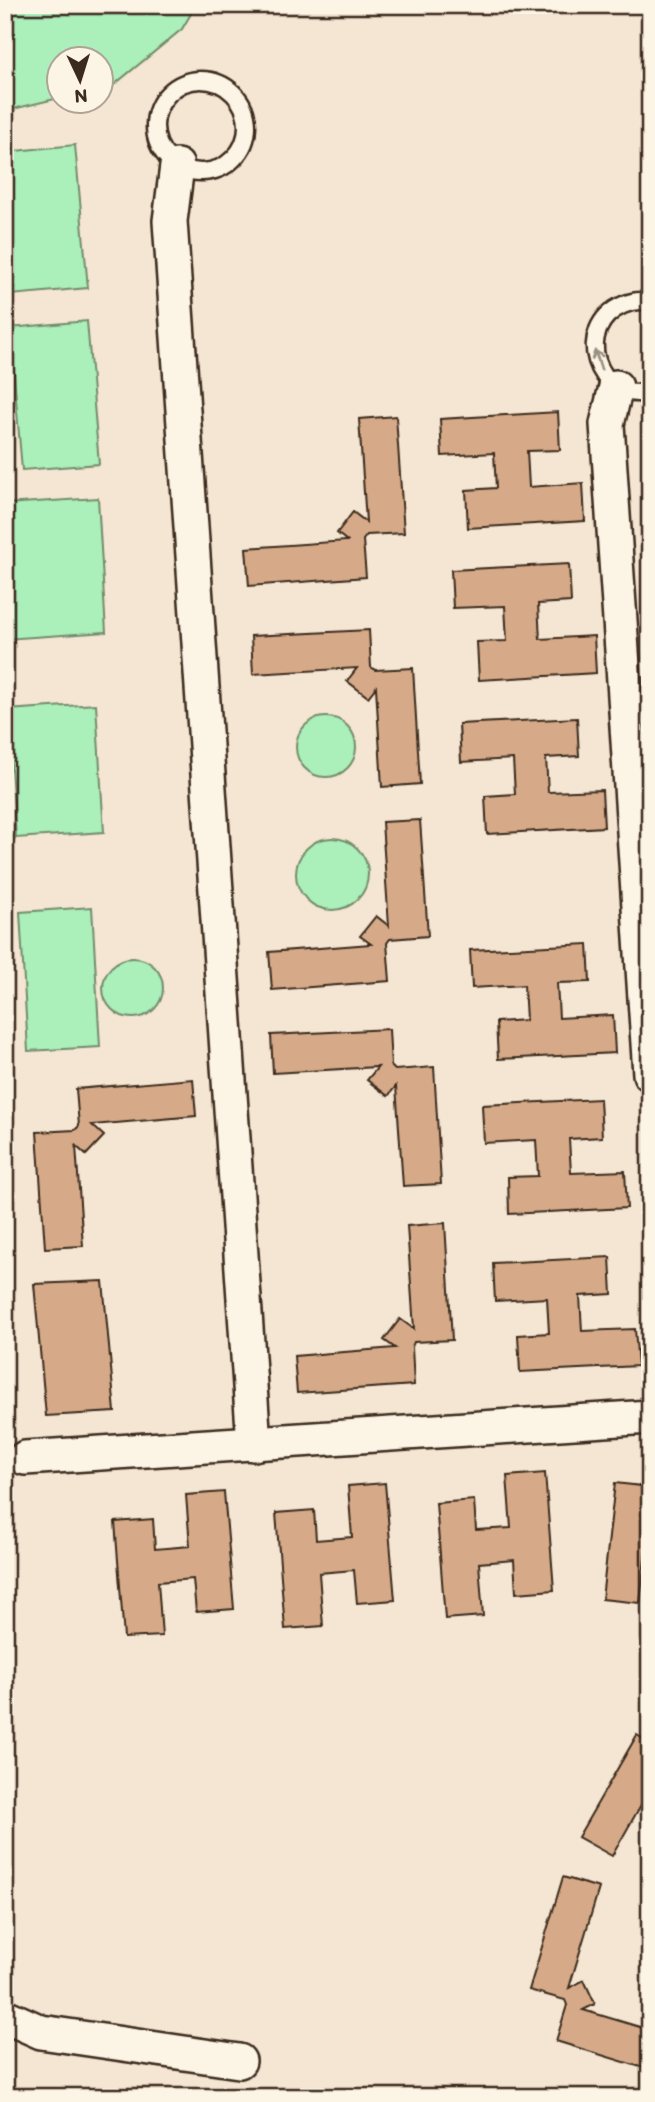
<svg xmlns="http://www.w3.org/2000/svg" width="655" height="2102" font-family="Itim,sans-serif">
<style>
.green{fill:#abefba;stroke:#738c6c;stroke-width:2}
.building{fill:#d6aa88;stroke:#3b2a1e;stroke-width:2}
.lines{fill:none;stroke-linecap:round;stroke-linejoin:round}
.service-casing{stroke:#3b2a1e;stroke-width:21}
.minor-casing{stroke:#3b2a1e;stroke-width:38}
.service{stroke:#fcf5e5;stroke-width:16}
.minor{stroke:#fcf5e5;stroke-width:33}
.oneway{stroke:#9c9082}
</style>
<rect width="100%" height="100%" fill="#f4e6d2"/>
<filter id="ink" filterUnits="userSpaceOnUse"><feTurbulence type="fractalNoise" baseFrequency=".0143" numOctaves="2"/><feDisplacementMap in="SourceGraphic" scale="14" xChannelSelector="R" yChannelSelector="G"/><feConvolveMatrix kernelMatrix="1 2 1 2 8 2 1 2 1" color-interpolation-filters="sRGB"/></filter>
<g filter="url(#ink)">
<g class="green">
<path d="M5,5h191l-14,24 -67,55 -13,4v-28h-42l-1,38 -54,13z"/>
<path d="M75,145l13,143 -77,7 -6,-65v-78z"/>
<path d="M87,321l12,143 -77,6 -12,-142z"/>
<path d="M98,498l8,134 -101,7v-135z"/>
<path d="M96,704l8,128 -88,6 -9,-128z"/>
<circle cx="326" cy="747" r="30"/>
<circle cx="332" cy="874" r="36"/>
<path d="M92,907l8,140 -72,4 -8,-139z"/>
<circle cx="133" cy="988" r="30"/>
</g>
<g class="building">
<path d="M558,412l2,38 -33,1 2,36 54,-4 2,38 -117,7 -2,-38 30,-2 -2,-35 -52,3 -2,-37z"/>
<path d="M396,416l8,117 -37,2 -4,5 3,37 -117,9 -3,-38 101,-7 -10,-8 16,-21 13,10 -7,-103z"/>
<path d="M569,564l2,38 -33,2 2,35 54,-3 2,37 -117,7 -2,-38 30,-1 -2,-35 -52,2 -2,-38z"/>
<path d="M369,630l2,37 4,3 38,-2 7,116 -38,3 -6,-100 -8,10 -21,-16 10,-13 -104,6 -2,-38z"/>
<path d="M577,718l2,38 -33,2 2,34 54,-2 2,37 -117,7 -2,-38 30,-2 -2,-35 -52,3 -2,-38z"/>
<path d="M420,820l8,116 -38,3 -3,4 3,38 -118,9 -3,-38 102,-8 -11,-8 16,-20 13,10 -7,-104z"/>
<path d="M588,944l2,38 -33,1 2,35 54,-3 2,38 -117,6 -2,-37 30,-2 -2,-35 -52,3 -2,-38z"/>
<path d="M389,1029l2,37 4,4 39,-3 7,117 -38,2 -7,-100 -8,10 -21,-16 11,-13 -105,6 -2,-38z"/>
<path d="M193,1079l3,37 -104,9 12,11 -18,19 -10,-9 7,100 -38,2 -8,-116 38,-2 4,-4 -3,-37z"/>
<path d="M600,1099l2,38 -33,2 2,34 54,-2 2,37 -118,6 -1,-37 30,-1 -2,-36 -52,3 -2,-38z"/>
<path d="M445,1223l7,117 -38,2 -2,5 2,38 -117,8 -3,-37 101,-8 -11,-8 16,-21 14,10 -7,-103z"/>
<path d="M610,1257l2,37 -32,2 2,35 53,-2 3,37 -118,6 -2,-37 31,-2 -2,-35 -52,3 -2,-38z"/>
<path d="M103,1281l12,131 -69,4 -12,-132z"/>
<path d="M545,1473l9,117 -38,3 -2,-33 -35,3 4,53 -38,3 -9,-116 38,-3 2,30 35,-2 -4,-52z"/>
<path d="M385,1483l10,117 -38,3 -3,-33 -35,3 4,53 -38,3 -9,-116 38,-3 2,30 36,-3 -4,-51z"/>
<path d="M615,1483l35,4v63l-4,-1 -6,54 -38,-4z"/>
<path d="M224,1492l10,117 -38,3 -3,-33 -35,3 4,54 -38,2 -9,-116 38,-3 2,30 35,-3 -4,-51z"/>
<path d="M637,1735l13,8v46l-38,67 -34,-19z"/>
<path d="M563,1877l36,11 -30,100 15,-8 11,24 -12,6 67,20v40l-94,-29 11,-36 -2,-5 -36,-10z"/>
</g>
<g class="lines">
<defs>
<g id="service">
<circle cx="201" cy="126" r="46"/>
<path d="M650,302c-9,-2 -18,-1 -27,3 -51,22 -27,98 27,87"/>
</g>
<g id="minor">
<path d="M177,166l-7,55 84,1223"/>
<path d="M616,387l-9,37 43,650"/>
<path d="M25,1458l625,-41"/>
<path d="M5,2016l36,16 198,29"/>
</g>
</defs>
<use href="#service" class="service-casing"/>
<use href="#minor" class="minor-casing"/>
<use href="#service" class="service"/>
<use href="#minor" class="minor"/>
</g>
<defs><path id="oneway-shaft" d="M-6 0H5M1.5-3L5.5 0L1.5 3" fill="none" stroke-width="1.6" stroke-linecap="round" stroke-linejoin="round" transform="scale(1.75)"/></defs>
<use class="oneway" href="#oneway-shaft" transform="translate(598 360) rotate(-108)"/>
</g>
<rect width="655" height="2102" fill="none" stroke="#fcf5e5" stroke-width="28"/>
<rect x="14" y="14" width="627" height="2074" fill="none" stroke="#3b2a1e" stroke-width="2.5" filter="url(#ink)"/>
<g transform="translate(80 80) rotate(176)"><circle r="33" fill="#fcf5e5" stroke="#afa495" stroke-width="2"/>
<path d="M0-5L12 26L0 18L-12 26Z" fill="#3b2a1e"/>
<text y="-10" font-size="19" font-weight="bold" text-anchor="middle" fill="#3b2a1e">N</text>
</g>
</svg>
